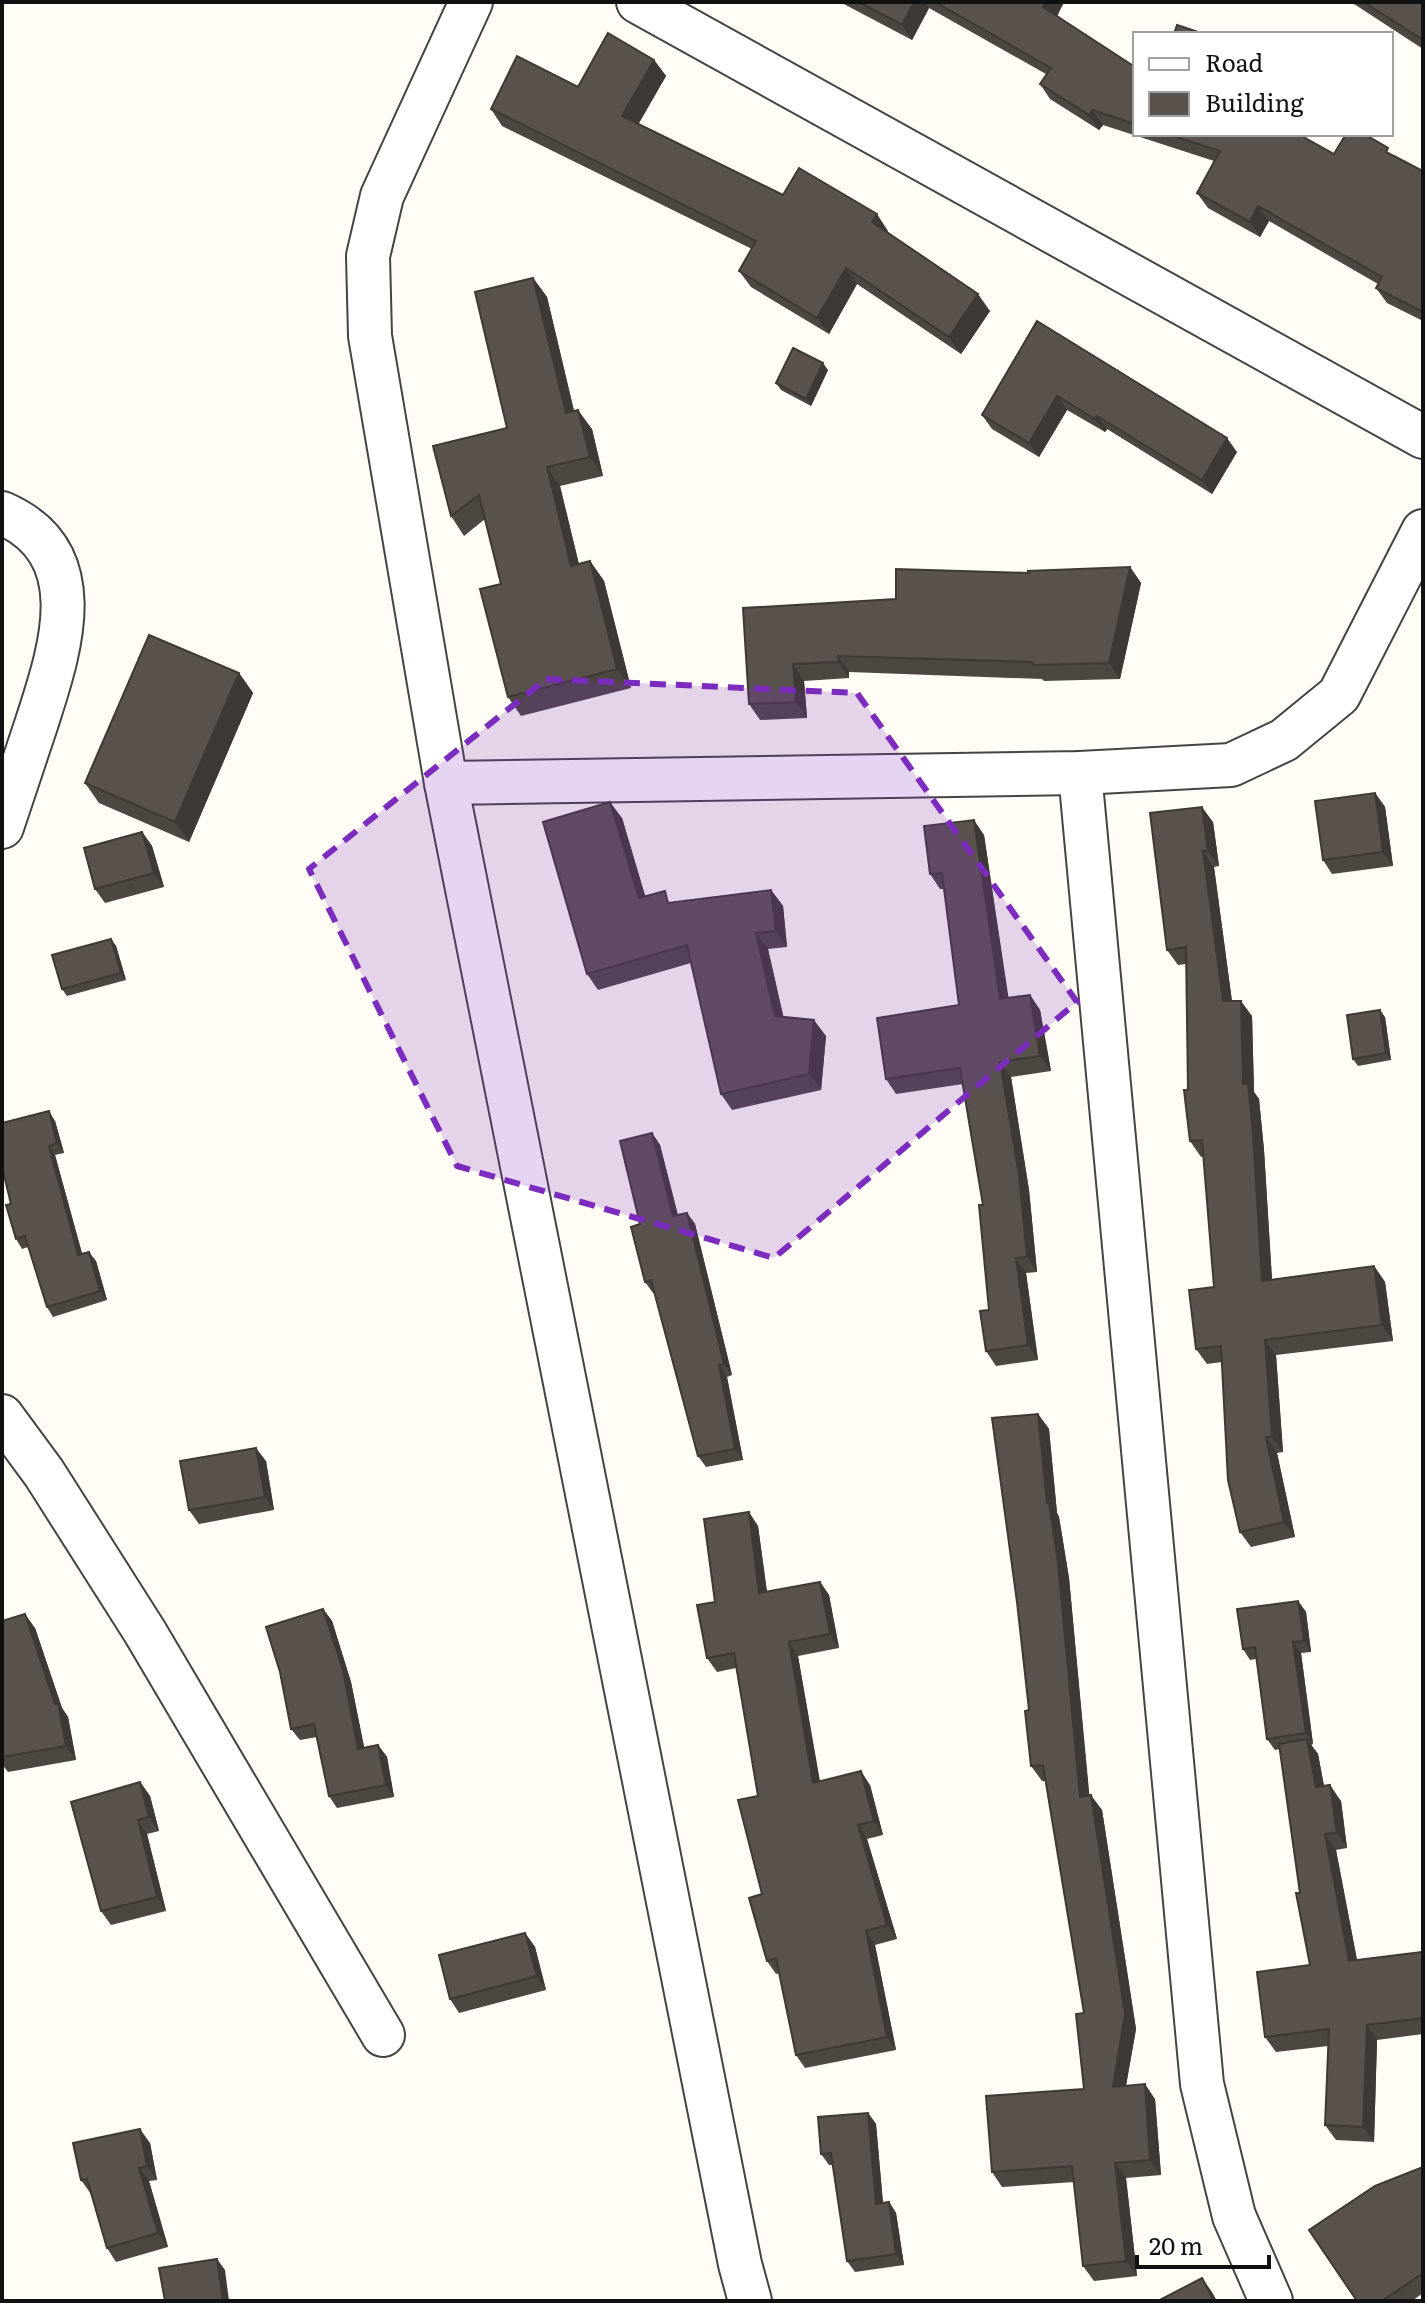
<svg xmlns="http://www.w3.org/2000/svg" width="1425" height="2303" font-family="Literata,serif">
<style>
.lines{fill:none;stroke-linecap:round;stroke-linejoin:round}
.minor-casing{stroke:#444;stroke-width:46}
.minor{stroke:#fff;stroke-width:42}
.wall{fill:#4d4742}
.shaded-wall{fill:#3f3936}
.building{fill:#5a524d;stroke:#3f3936;stroke-width:2}
.marked{fill:#7b2cbf;fill-opacity:0.2;stroke:#7b2cbf;stroke-width:6;stroke-dasharray:16 10;stroke-linejoin:round}
</style>
<rect width="100%" height="100%" fill="#fffdf5"/>
<g class="lines">
<defs>
<g id="minor">
<path d="M471,2l-89,194 -14,60 2,80 76,447 294,1481 10,37"/>
<path d="M638,2l785,435"/>
<path d="M2,513c92,40 58,137 35,209 -12,35 -23,70 -35,105"/>
<path d="M1080,773l122,1311 32,132 37,85"/>
<path d="M446,783l634,-10 151,-8 53,-25 55,-45 84,-164"/>
<path d="M2,1416l42,57 101,159 238,403"/>
</g>
</defs>
<use href="#minor" class="minor-casing"/>
<use href="#minor" class="minor"/>
</g>
<g class="wall">
<path d="M840,2h224l-7,14 78,51v67h163l36,20 60,1 29,16v150l-36,-18 -11,-15 2,-4 -109,-63 -9,16 -52,-29 -11,-15 17,-32 -111,-36 -4,5 -49,-31 -10,-15 6,-10 -117,-66 -17,32z"/>
<path d="M1351,2h72v47z"/>
<path d="M654,60l12,16 -28,48 145,71 105,36 -1,1 103,79 -29,43 -104,-70 -28,50 -78,-47 -12,-16 13,-22 -250,-123 -11,-17 87,-22z"/>
<path d="M533,278l14,19 27,114 18,18 11,47 -43,10 19,78 11,-3 14,20 27,107 -110,28 -13,-19 -7,-113 -16,-65 -21,17 -13,-20 56,-88z"/>
<path d="M1037,321l200,131 -25,42 -105,-65 -2,3 -38,-22 -28,47 -47,-28 -10,-14z"/>
<path d="M828,370l-17,36 -30,-16 -5,-7z"/>
<path d="M1130,567l11,16 -21,96 -76,2 -2,-2 -193,-7v6l-45,3 3,37 -47,2 -11,-16 -6,-96 153,-9 133,-26z"/>
<path d="M239,673l14,20 -64,149 -90,-39 -14,-20z"/>
<path d="M1375,793l10,14 8,59 -61,8 -9,-14z"/>
<path d="M622,818l23,79 28,6 98,-13 12,16 4,41 -19,2 15,68 43,19 -5,54 -89,20 -11,-16 -30,-131 -93,27 -11,-16z"/>
<path d="M1213,822l6,44 -5,1 18,134 20,15 2,76 5,7 5,51 8,130 102,-14 11,16 8,59 -117,14 7,97 -6,1 18,84 -44,10 -11,-15 -18,-170 -15,2 -11,-15 18,-62 -10,-131 -3,1 -11,-16 -2,-51 -2,-126 -8,1 -11,-15z"/>
<path d="M142,832l10,14 12,41 -59,16 -10,-14z"/>
<path d="M984,835l24,163 22,-3 10,15 11,61 -40,6 18,113 8,82 -11,1 12,87 -42,6 -10,-15 3,-41 -6,-105 -20,-121 -67,10 -10,-15 73,-74 -15,-116h-4l-10,-15z"/>
<path d="M111,939l5,7 10,34 -59,16 -5,-7z"/>
<path d="M1385,1017l6,43 -33,6 -5,-7z"/>
<path d="M55,1121l9,32 -9,2 27,99 14,7 11,39 -54,17 -6,-10 -19,-60 -6,2 -6,-10z"/>
<path d="M652,1133l8,12 18,70 9,-2 8,11 37,151 -5,2 16,83 -37,7 -8,-11 -43,-163h-2l-8,-11 -5,-58z"/>
<path d="M1038,1414l11,15 8,84 2,4 10,61 20,218 13,14 34,219 -10,57 29,13 6,76 -35,3 11,98 -43,5 -11,-15 -9,-84 -72,5 -10,-15 92,-83v-76l-38,-232h-4l-11,-15 -2,-56z"/>
<path d="M266,1461l8,49 -75,14 -10,-14z"/>
<path d="M758,1526l9,66 53,-10 9,13 10,53 -41,8 22,125 50,4 13,50 -16,4 30,100 -22,6 21,105 -91,18 -9,-13 -17,-82 -3,1 -9,-13 -5,-67 -4,-98 -22,-128 -19,4 -10,-14 8,-56z"/>
<path d="M1298,1601l8,11 5,40 -10,1 12,91 -2,1 7,9 6,32 17,15 6,47 -11,2 21,110 66,-8v82l-46,6 -3,102 -38,-2 -11,-15 3,-79 -52,6 -11,-15 45,-72 -30,-216 -5,1 -8,-11 -11,-80 -6,1 -7,-11z"/>
<path d="M323,1609l9,12 19,61 13,66 14,-3 9,12 7,40 -57,11 -8,-12 -12,-59 -17,3 -9,-11z"/>
<path d="M2,1621l33,7 27,80 6,9 8,43 -68,12 -6,-8z"/>
<path d="M140,1782l10,14 9,35 -12,3 19,77 -55,14 -10,-14z"/>
<path d="M525,1933l10,14 11,43 -87,23 -9,-14z"/>
<path d="M868,2113l8,11 7,79 6,-1 7,11 8,52 -49,7 -8,-11 -14,-96h-4l-8,-11z"/>
<path d="M150,2143l7,37 -8,1 19,66 -52,15 -9,-14 -16,-54 -10,-14z"/>
<path d="M1423,2167v126l-11,8h-55z"/>
</g>
<g class="shaded-wall">
<path d="M914,2h11l4,6 -17,32 -10,-15z"/>
<path d="M1046,2h18l-10,20 -11,-15z"/>
<path d="M654,60l12,16 -32,56 -12,-16z"/>
<path d="M1092,110l11,15 -4,5 -10,-15z"/>
<path d="M1258,206l11,15 -9,16 -10,-15z"/>
<path d="M877,214l11,17 -4,7 -12,-16z"/>
<path d="M846,268l11,16 -28,50 -12,-16z"/>
<path d="M533,278l14,19 32,135 -13,-19z"/>
<path d="M978,294l12,17 -29,43 -12,-17z"/>
<path d="M823,363l5,7 -17,36 -5,-7z"/>
<path d="M1057,396l10,14 -28,47 -10,-14z"/>
<path d="M578,410l14,19 11,47 -13,-19z"/>
<path d="M1097,416l10,13 -2,3 -10,-13z"/>
<path d="M1227,438l10,14 -25,42 -10,-14z"/>
<path d="M547,467l13,19 24,100 -13,-20z"/>
<path d="M590,561l14,20 27,107 -14,-19z"/>
<path d="M1130,567l11,16 -21,96 -11,-16z"/>
<path d="M838,656l11,16v6l-11,-16z"/>
<path d="M793,664l11,17 3,37 -11,-16z"/>
<path d="M239,673l14,20 -64,149 -14,-20z"/>
<path d="M1375,793l10,14 8,59 -10,-14z"/>
<path d="M610,802l12,16 29,97 -12,-17z"/>
<path d="M1202,807l11,15 6,44 -11,-15z"/>
<path d="M974,820l10,15 27,179 -11,-15z"/>
<path d="M142,832l10,14 12,41 -10,-14z"/>
<path d="M1203,851l11,16 20,150 -11,-16z"/>
<path d="M771,890l12,16 4,41 -11,-16z"/>
<path d="M756,933l12,16 19,83 -12,-16z"/>
<path d="M111,939l5,7 10,34 -5,-7z"/>
<path d="M1030,995l10,15 11,61 -11,-15z"/>
<path d="M1241,1001l11,15 2,76 5,7 5,51 9,146 -11,-15 -19,-197z"/>
<path d="M1380,1010l5,7 6,43 -5,-7z"/>
<path d="M814,1020l12,16 -5,54 -12,-16z"/>
<path d="M1000,1062l11,15 18,113 8,82 -10,-15z"/>
<path d="M49,1111l6,10 9,32 -7,-10z"/>
<path d="M652,1133l8,12 21,83 -8,-12z"/>
<path d="M49,1146l6,9 30,109 -7,-9z"/>
<path d="M687,1213l8,11 37,151 -8,-11z"/>
<path d="M89,1252l7,9 11,39 -7,-9z"/>
<path d="M1016,1258l10,15 12,87 -10,-15z"/>
<path d="M1374,1266l11,16 8,59 -11,-16z"/>
<path d="M1265,1340l11,15 7,97 -11,-15z"/>
<path d="M719,1365l8,12 16,83 -8,-11z"/>
<path d="M1038,1414l11,15 8,84 2,4 10,61 22,234 -11,-15 -33,-294z"/>
<path d="M1266,1437l11,16 18,84 -11,-15z"/>
<path d="M256,1448l10,13 8,49 -9,-13z"/>
<path d="M749,1512l9,14 11,81 -10,-14z"/>
<path d="M820,1582l9,13 10,53 -9,-14z"/>
<path d="M1298,1601l8,11 5,40 -7,-11z"/>
<path d="M323,1609l9,12 19,61 16,79 -9,-12z"/>
<path d="M25,1614l10,14 27,80 6,9 8,43 -10,-14 -11,-42z"/>
<path d="M789,1642l9,14 24,140 -9,-13z"/>
<path d="M1293,1642l8,11 12,91 -7,-11z"/>
<path d="M1307,1739l11,15 9,48 -11,-15z"/>
<path d="M378,1745l9,12 7,40 -8,-12z"/>
<path d="M861,1771l9,14 13,50 -9,-14z"/>
<path d="M140,1782l10,14 9,35 -10,-14z"/>
<path d="M1330,1785l11,16 6,47 -10,-15z"/>
<path d="M1091,1795l11,15 34,219 -13,73 -10,-15z"/>
<path d="M138,1820l9,14 19,77 -9,-14z"/>
<path d="M858,1825l9,14 30,100 -10,-14z"/>
<path d="M1325,1834l11,16 24,126 -11,-15z"/>
<path d="M866,1931l9,14 21,105 -9,-13z"/>
<path d="M525,1933l10,14 11,43 -9,-14z"/>
<path d="M1367,2025l10,15 -3,102 -11,-15z"/>
<path d="M1145,2084l10,15 6,76 -11,-15z"/>
<path d="M868,2113l8,11 8,91 -8,-11z"/>
<path d="M140,2129l10,14 7,37 -10,-14z"/>
<path d="M1115,2163l11,15 11,98 -11,-15z"/>
<path d="M139,2168l10,13 19,66 -10,-14z"/>
<path d="M889,2202l7,11 8,52 -8,-11z"/>
<path d="M217,2259l8,11 4,31h-6z"/>
<path d="M1202,2278l10,14 5,9h-3z"/>
</g>
<g class="building">
<path d="M859,2h55l-12,23z"/>
<path d="M935,2h111l-3,5 92,60v57l-43,-14 -3,5 -49,-31 11,-16z"/>
<path d="M1364,2h59v38z"/>
<path d="M1177,25l27,9h-30z"/>
<path d="M608,33l46,27 -32,56 161,79 16,-27 78,46 -5,8 106,72 -29,43 -103,-69 -29,50 -78,-47 17,-30 -265,-132 26,-53 61,31z"/>
<path d="M1167,134h131l36,20 12,-20h18l24,14 -2,4 37,19v141l-47,-24 6,-11 -124,-71 -8,16 -53,-29 23,-42z"/>
<path d="M533,278l33,135 12,-3 12,47 -43,10 24,99 19,-5 27,108 -109,28 -28,-108 21,-5 -22,-89 -28,21 -18,-70 74,-18 -32,-136z"/>
<path d="M1037,321l190,117 -25,42 -105,-64 -2,3 -38,-23 -28,47 -47,-28z"/>
<path d="M793,348l30,15 -17,36 -30,-16z"/>
<path d="M1130,567l-21,96 -76,2 -1,-3 -194,-6v6l-45,2 3,38 -47,2 -6,-96 153,-9v-30l133,4 -1,-2z"/>
<path d="M149,635l90,38 -64,149 -90,-39z"/>
<path d="M1375,793l8,59 -60,8 -8,-59z"/>
<path d="M610,802l29,96 26,-7 3,12 103,-13 5,41 -20,2 19,83 39,4 -5,54 -88,20 -34,-149 -100,29 -44,-152z"/>
<path d="M1202,807l6,44h-5l20,150h18l2,83 5,-1 5,52 9,146 112,-15 8,59 -117,15 7,97h-6l18,85 -44,10 -12,-52 -7,-134 -25,3 -7,-59 25,-3 -12,-147 -12,1 -6,-51h4l-2,-143 -19,3 -17,-137z"/>
<path d="M974,820l26,179 30,-4 10,61 -40,6 19,113 8,82 -11,1 12,87 -42,6 -6,-40 9,-1 -10,-105h4l-23,-137 -74,11 -9,-61 82,-13 -17,-132 -12,1 -6,-48z"/>
<path d="M142,832l12,41 -59,16 -11,-41z"/>
<path d="M111,939l10,34 -59,16 -10,-34z"/>
<path d="M1380,1010l6,43 -33,6 -6,-44z"/>
<path d="M49,1111l8,32 -8,3 29,109 11,-3 11,39 -53,16 -22,-71 -9,3 -10,-34 5,-1 -9,-37v-44z"/>
<path d="M652,1133l21,83 14,-3 37,151 -5,1 16,84 -37,7 -47,-176 -6,2 -14,-55 9,-3 -20,-83z"/>
<path d="M1038,1414l9,89 2,-1 9,61 22,234 11,-2 34,219 -12,73 32,-3 5,76 -35,3 11,98 -43,5 -11,-100 -80,6 -6,-76 98,-7 -8,-75 8,-1 -41,-248 -12,1 -6,-55 4,-1 -12,-108 -25,-184z"/>
<path d="M256,1448l9,49 -76,13 -9,-49z"/>
<path d="M749,1512l10,81 61,-11 10,52 -41,8 24,141 48,-12 13,50 -16,4 29,100 -21,6 21,106 -91,18 -20,-97 -9,3 -18,-63 13,-4 -24,-94 20,-4 -24,-143 -27,5 -10,-53 18,-3 -11,-83z"/>
<path d="M1298,1601l6,40 -11,1 13,91 -39,6 -12,-92 -12,2 -6,-40z"/>
<path d="M323,1609l20,61 15,79 20,-4 8,40 -57,11 -15,-72 -23,5 -11,-57 -14,-45z"/>
<path d="M25,1614l30,90 3,-1 8,43 -64,11v-136z"/>
<path d="M1307,1739l9,48 14,-2 7,48 -12,1 24,127 74,-9v66l-56,7 -4,102 -38,-2 4,-96 -64,8 -8,-65 53,-7 -14,-72h4l-21,-149z"/>
<path d="M140,1782l9,35 -11,3 19,77 -56,14 -30,-109z"/>
<path d="M525,1933l12,43 -87,23 -11,-44z"/>
<path d="M868,2113l8,91 13,-2 7,52 -49,7 -16,-108 -10,1 -3,-37z"/>
<path d="M140,2129l7,37 -8,2 19,65 -51,15 -20,-69 -6,1 -8,-37z"/>
<path d="M1423,2167v106l-41,28h-25l-48,-71 66,-44z"/>
<path d="M217,2259l6,42h-58l-6,-33z"/>
<path d="M1202,2278l12,23h-56z"/>
</g>
<path class="marked" d="M546,679l311,14 220,309 -303,256 -317,-92 -148,-297z"/>
<rect width="1425" height="2303" fill="none" stroke="#111111" stroke-width="8"/>
<rect x="1133" y="32" width="260" height="104" fill="#ffffff" stroke="#a0a0a0" stroke-width="2"/>
<rect x="1149" y="58" width="40" height="12" fill="#ffffff" stroke="#a0a0a0" stroke-width="2"/>
<text x="1205" y="72" font-size="24" fill="#111111">Road</text>
<rect x="1149" y="92" width="40" height="24" fill="#5a524d" stroke="#a0a0a0" stroke-width="2"/>
<text x="1205" y="112" font-size="24" fill="#111111">Building</text>
<path d="M1137 2255v12h132v-12" fill="none" stroke="#111111" stroke-width="4"/>
<text x="1149" y="2255" font-size="24" fill="#111111" stroke="#ffffff" stroke-width="6" paint-order="stroke">20 m</text>
</svg>
